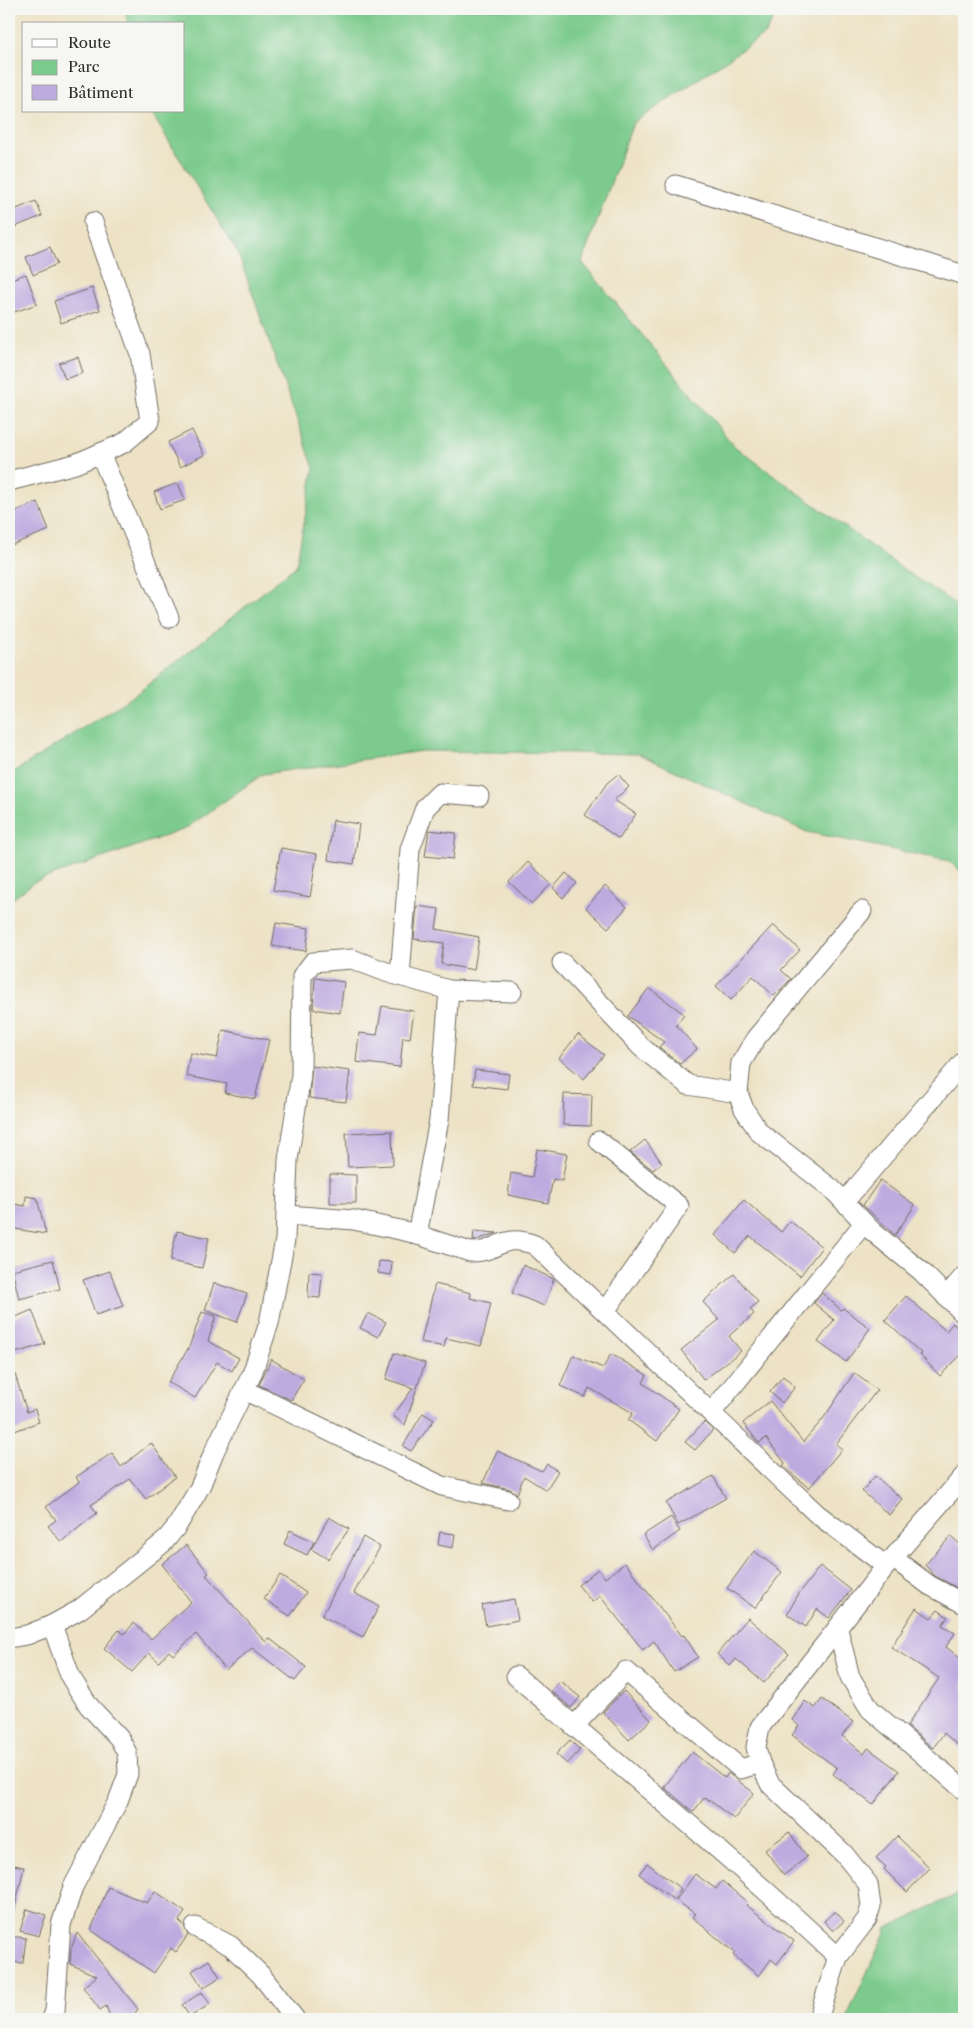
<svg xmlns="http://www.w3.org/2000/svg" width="973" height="2028" font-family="'Libre Caslon Text',serif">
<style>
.green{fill:#7bcb8c;stroke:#537b5c}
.building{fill:#bdaadf}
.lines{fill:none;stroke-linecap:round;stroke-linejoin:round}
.minor-casing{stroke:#6f6b61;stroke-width:21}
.minor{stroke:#fff;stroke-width:19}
</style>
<rect width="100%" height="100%" fill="#f6f6f2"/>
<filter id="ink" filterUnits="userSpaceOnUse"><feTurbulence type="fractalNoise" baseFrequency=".02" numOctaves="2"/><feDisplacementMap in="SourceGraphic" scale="10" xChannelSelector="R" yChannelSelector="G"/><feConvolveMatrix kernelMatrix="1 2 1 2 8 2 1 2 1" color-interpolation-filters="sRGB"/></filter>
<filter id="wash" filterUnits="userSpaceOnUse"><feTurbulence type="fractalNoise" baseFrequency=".0096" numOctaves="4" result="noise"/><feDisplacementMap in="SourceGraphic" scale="20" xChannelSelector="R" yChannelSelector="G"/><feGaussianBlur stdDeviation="1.12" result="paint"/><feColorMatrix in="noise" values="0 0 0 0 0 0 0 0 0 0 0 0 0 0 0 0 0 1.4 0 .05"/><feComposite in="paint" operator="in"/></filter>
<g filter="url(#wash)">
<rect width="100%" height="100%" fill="#ede2c5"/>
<g class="green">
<path d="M125,9h654l-14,25 -132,89 -51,139 152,184 170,124 60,40v264l-15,-13 -142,-29 -168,-78 -217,-3 -159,23 -78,55 -151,53 -25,20v-127l126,-80 161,-129 18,-98 -76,-215 -88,-142h34v-87h-56z"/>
<path d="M964,1891v128h-118l41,-91z"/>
</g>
<g id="blocks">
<g class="building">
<path d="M36,201l6,15 -30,12 -3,-16z"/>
<path d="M50,247l7,17 -24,11 -7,-18z"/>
<path d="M26,274l11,30 -28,10v-34z"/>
<path d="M92,288l8,22 -39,13 -7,-22z"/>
<path d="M78,357l5,16 -18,6 -6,-16z"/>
<path d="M192,430l12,25 -24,12 -12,-25z"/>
<path d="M178,483l7,17 -25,9 -6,-17z"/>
<path d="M38,502l11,28 -40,16v-32z"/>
<path d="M618,774l11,13 -15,13 22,14 -17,25 -34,-24 22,-32z"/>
<path d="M333,820l26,4 -5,40 -26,-4z"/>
<path d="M429,830l27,3 -3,26 -28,-3z"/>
<path d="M281,848l36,6 -7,43 -37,-7z"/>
<path d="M528,862l23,22 -19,20 -23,-22z"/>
<path d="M566,873l11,10 -14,15 -10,-10z"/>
<path d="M605,886l22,21 -19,21 -22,-20z"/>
<path d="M417,906l22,3 -3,20 43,8 -5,33 -33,-6 3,-21 -30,-4z"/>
<path d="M276,923l33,5 -3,23 -34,-5z"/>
<path d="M773,925l27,25 -19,20 10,9 -17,17 -21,-20 -22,24 -15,-14z"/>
<path d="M315,978l29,4 -4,31 -27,-4z"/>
<path d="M649,988l35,26 -8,11 21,24 -17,15 -21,-17 5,-5 -36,-26z"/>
<path d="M382,1006l32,5 -4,27 -7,-1 -3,30 -44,-5 3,-29 18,2z"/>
<path d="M223,1030l46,10 -14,59 -30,-6 2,-9 -41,-8 4,-23 27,5z"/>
<path d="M578,1034l26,21 -20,24 -25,-21z"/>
<path d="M312,1066l38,5 -4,31 -37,-4z"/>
<path d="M475,1070l34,4 -2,15 -34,-4z"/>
<path d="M564,1094l28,1 -1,31 -28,-1z"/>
<path d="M392,1131l1,34 -45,2 -2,-34z"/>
<path d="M645,1140l17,23 -9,7 -23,-18z"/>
<path d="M537,1149l30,5 -5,27 -9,-2 -5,24 -40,-8 3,-22 21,4z"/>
<path d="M330,1174l26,1v28h-26z"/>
<path d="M880,1180l35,25 -20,30 -32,-30z"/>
<path d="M26,1196l11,2 9,36 -37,-6v-25l16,3z"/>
<path d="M744,1200l37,32 9,-11 32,26 -22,29 -50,-40 -15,17 -20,-18z"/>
<path d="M177,1231l32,7 -7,30 -32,-7z"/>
<path d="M474,1231l23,2 -24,8z"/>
<path d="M53,1260l7,29 -41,10 -7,-29z"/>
<path d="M379,1261l13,1 -1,13 -13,-2z"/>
<path d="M523,1265l31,14 -10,27 -32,-13z"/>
<path d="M110,1271l13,35 -27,9 -13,-35z"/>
<path d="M309,1272l13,1 -2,25 -12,-1z"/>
<path d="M734,1274l24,28 -8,7 4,5 -25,22 12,15 -37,29 -23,-30 38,-30 -16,-18z"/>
<path d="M214,1283l33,11 -10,28 -32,-12z"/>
<path d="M435,1284l36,9 -1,5 21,5 -10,43 -35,-8 -2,9 -23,-5z"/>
<path d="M822,1293l19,17 2,-2 27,20 -24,34 -28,-20 16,-22 -20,-17z"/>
<path d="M906,1296l40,35 7,-8 11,12v17l-24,24 -20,-21 2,-1 -37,-34z"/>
<path d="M32,1310l13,34 -36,11v-35z"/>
<path d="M202,1312l14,4 -8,25 31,17 -7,13 -15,-9 -22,36 -27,-16 21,-35z"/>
<path d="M368,1313l18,9 -8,15 -18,-9z"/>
<path d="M394,1353l31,10 -20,62 -12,-9 20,-28 -27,-9z"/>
<path d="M611,1354l36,21 -4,8 36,26 -22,32 -29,-21 5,-7 -44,-25 -4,9 -25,-11 13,-31 30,13z"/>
<path d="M271,1359l33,20 -13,21 -32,-15z"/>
<path d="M12,1365l15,47 8,-3 4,13 -30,11v-67z"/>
<path d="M854,1373l23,17 -41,54 6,5 -33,39 -26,-22 2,-3 -19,-25 -7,5 -16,-20 27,-22 33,41 20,-23z"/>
<path d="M783,1376l12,11 -13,16 -12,-11z"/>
<path d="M423,1413l11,7 -23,31 -8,-5z"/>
<path d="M704,1422l9,8 -18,20 -10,-8z"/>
<path d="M151,1443l24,34 -29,22 -16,-20 -39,26 6,8 -36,29 -13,-16 8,-6 -10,-13 33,-25 -3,-5 36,-24 9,14z"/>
<path d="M497,1451l45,20 5,-7 11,7 -12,19 -22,-14 -7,18 -7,-5 -27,-6z"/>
<path d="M713,1476l13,22 -48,27 -12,-22z"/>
<path d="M875,1476l27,23 -13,16 -27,-24z"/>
<path d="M329,1517l20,12 -21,30 -17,-10z"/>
<path d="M671,1517l9,14 -27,19 -10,-15z"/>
<path d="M290,1530l24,12 -7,13 -23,-11z"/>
<path d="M440,1532l15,2 -2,14 -15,-3z"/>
<path d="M951,1536l13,12 -1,43 -28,-15 -10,-11z"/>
<path d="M363,1537l17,10 -26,46 25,13 -16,31 -41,-21z"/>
<path d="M186,1545l23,28 -3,2 60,67 3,-4 37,29 -11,14 -43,-33 -26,22 -30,-36 -23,21 -4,-4 -10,11 -10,-9 -17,19 -28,-24 15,-18 5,4 10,-11 17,16 40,-37 -29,-38z"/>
<path d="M754,1551l28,21 -27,36 -28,-20z"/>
<path d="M625,1563l57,73 2,-1 14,22 -24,15 -20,-31 -11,9 -43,-54 -8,6 -14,-17 20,-16 7,9z"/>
<path d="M820,1566l31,24 -22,28 -12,-9 -11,18 -19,-13 11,-19z"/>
<path d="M280,1575l26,18 -16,23 -26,-17z"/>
<path d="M514,1599l4,21 -32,6 -4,-21z"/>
<path d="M916,1608l15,10 7,-8 10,7 -6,8 13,8 -9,14 18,14v90l-20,-18 -11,15 -26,-22 32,-48 -48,-31z"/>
<path d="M748,1618l41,36 -25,29 -28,-24 -6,7 -13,-12z"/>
<path d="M560,1681l20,16 -9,11 -20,-17z"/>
<path d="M624,1691l27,29 -22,20 -26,-28z"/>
<path d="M822,1699l31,23 -11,14 22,18 4,-6 31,23 -26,34 -40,-31 4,-6 -45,-33 7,-9 -7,-6 13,-19 10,7z"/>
<path d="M570,1740l10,10 -13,14 -11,-10z"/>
<path d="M692,1752l33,26 3,-5 26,20 -20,26 -29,-22 -12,15 -29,-25z"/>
<path d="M789,1832l18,25 -23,18 -19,-25z"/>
<path d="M897,1836l33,32 -23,24 -23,-23 2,-2 -10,-9z"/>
<path d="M647,1863l34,26 -7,11 -35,-26z"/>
<path d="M9,1864l15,3 -10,45 -5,-1z"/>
<path d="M695,1874l21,15 6,-8 26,22 -2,2 48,36 -17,23 -6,-5 -12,17 -26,-21 2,-2 -43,-36 3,-3 -19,-14z"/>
<path d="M108,1887l39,16 8,-12 30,21 -6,9 5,4 4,10 -12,17 -5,-4 -17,25 -63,-43z"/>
<path d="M27,1909l19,6 -7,21 -19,-5z"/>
<path d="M835,1911l9,10 -11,10 -9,-10z"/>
<path d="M77,1933l61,76 -7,10h-20l-5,-13 -6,4 -17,-23 14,-11 -27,-12 1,-15z"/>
<path d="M9,1936l17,2 -3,25 -14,-1z"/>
<path d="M209,1960l11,17 -17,11 -11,-17z"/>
<path d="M202,1992l8,12 -20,13 -8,-12z"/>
</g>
</g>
</g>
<g filter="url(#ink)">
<use href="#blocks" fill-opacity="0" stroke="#6f6b61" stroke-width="1"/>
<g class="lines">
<defs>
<g id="minor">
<path d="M676,185l288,90"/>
<path d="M100,453l69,165"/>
<path d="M9,481l66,-17 49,-21 26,-22 -10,-67 -47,-132"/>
<path d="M862,911l-106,127 -15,25 -3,30 6,16 15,23 73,57 40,42 49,40 43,43"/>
<path d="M562,963l79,84 47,38 50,8"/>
<path d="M400,976l10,-127 15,-41 15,-15 39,3"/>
<path d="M599,1141l80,65 -74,105"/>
<path d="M845,1201l119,-140"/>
<path d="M287,1215l67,5 55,12 61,20c29,1 31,-20 65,-7l282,269 69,52"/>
<path d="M417,1235l22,-115 10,-130"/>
<path d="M946,1297l18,-21"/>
<path d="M244,1390l198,96 66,14"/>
<path d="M712,1412l152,-189"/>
<path d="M893,1558l36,27 35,19"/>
<path d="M838,1629l12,48 20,32 94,81"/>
<path d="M9,1638l18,-3 25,-10 27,-15 85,-68 13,-16 23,-39 14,-35 38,-78 17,-51 16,-83 3,-80 13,-85 1,-99 11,-14 39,-3 37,14 60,17 63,2"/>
<path d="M516,1676c107,93 218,183 322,281"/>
<path d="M574,1726l52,-55 115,98 19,-6"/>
<path d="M195,1927l36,19 30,29 34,44"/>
<path d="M52,2019l3,-8 6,-86 12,-38 45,-86 10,-27 -1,-21 -8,-15 -30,-32 -18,-28 -19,-53"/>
<path d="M818,2019l20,-62 29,-38 4,-13 -3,-22 -24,-30 -74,-70 -10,-21 -4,-16 4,-20 126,-161 78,-90"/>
</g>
</defs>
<use href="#minor" class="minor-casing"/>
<use href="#minor" class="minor"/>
</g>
</g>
<rect width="973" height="2028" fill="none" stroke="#f6f6f2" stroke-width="30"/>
<rect x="22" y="22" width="162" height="90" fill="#f6f6f2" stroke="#a5a5a2"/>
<rect x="32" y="39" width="25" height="8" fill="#ffffff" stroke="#a5a5a2"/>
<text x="68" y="48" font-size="15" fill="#2b2b2b">Route</text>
<rect x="32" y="60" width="25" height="15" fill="#7bcb8c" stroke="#a5a5a2"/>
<text x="68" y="72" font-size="15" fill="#2b2b2b">Parc</text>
<rect x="32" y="85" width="25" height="15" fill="#bdaadf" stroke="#a5a5a2"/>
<text x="68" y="98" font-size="15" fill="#2b2b2b">Bâtiment</text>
</svg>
